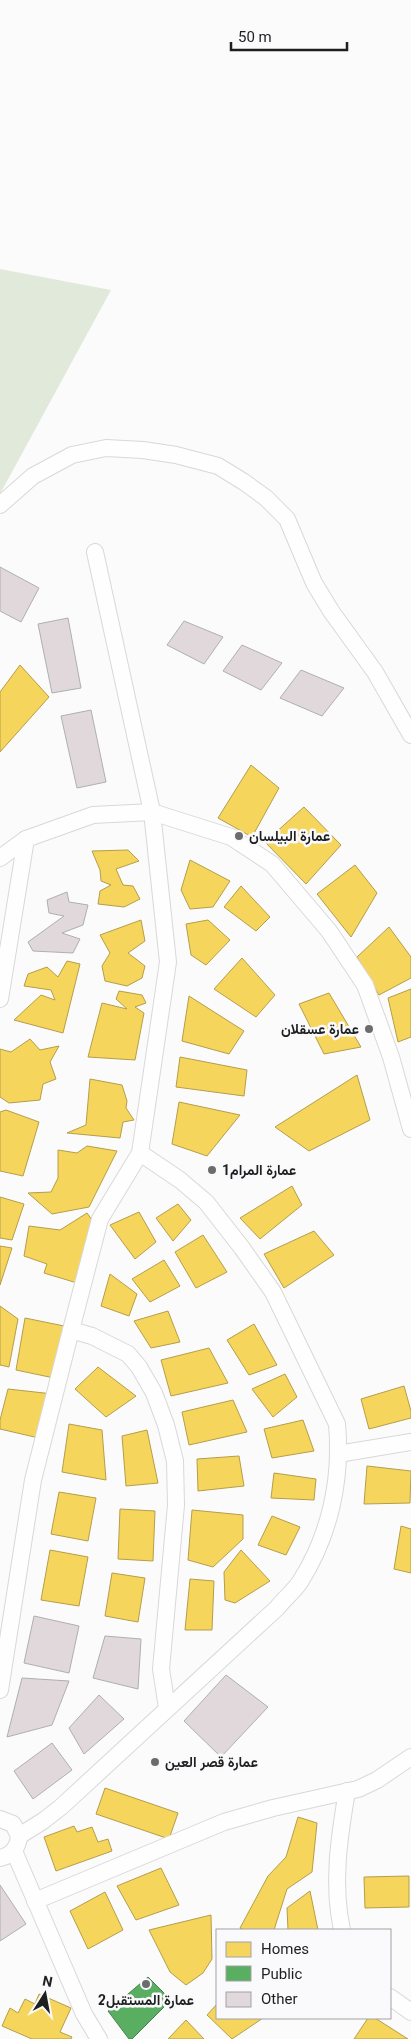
<svg xmlns="http://www.w3.org/2000/svg" width="411" height="2039" font-family="Roboto,Vazirmatn,sans-serif">
<style>
.green{fill:#e1e9db}
.homes{fill:#f6d55c;stroke:#b59e4a}
.public{fill:#5aae61;stroke:#48834d}
.building{fill:#e1d8db;stroke:#afafaf}
.lines{fill:none;stroke-linecap:round;stroke-linejoin:round}
.minor-casing{stroke:#d8d8d8;stroke-width:18}
.minor{stroke:#fefefe;stroke-width:16}
.poi-dot{fill:#6b6c6c;stroke:#fafafc;stroke-width:2}
.labels{text-anchor:middle;stroke-width:5;stroke-linejoin:round;paint-order:stroke}
.poi-label{font-size:14px;font-weight:bold;fill:#1e1f1f;stroke:#fafafc;text-anchor:start}
</style>
<rect width="100%" height="100%" fill="#fbfbfb"/>
<path class="green" d="M0,269l111,21 -111,204z"/>
<g class="homes">
<path d="M20,665l29,32 -49,55v-60z"/>
<path d="M251,765l28,23 -27,49 -34,-19z"/>
<path d="M304,807l37,38 -35,39 -41,-42z"/>
<path d="M128,850l11,11 -23,8 7,16 10,1 7,13 -16,8 -26,-3 2,-13 11,-6 -10,-4 -1,-11 -8,-19z"/>
<path d="M190,860l40,21 -17,26 -23,2 -9,-19z"/>
<path d="M355,865l22,28 -26,44 -34,-43z"/>
<path d="M241,886l29,31 -14,14 -32,-24z"/>
<path d="M141,920l4,21 -17,12 17,13 -3,12 -15,8 -22,-5 -3,-15 8,-13 -10,-18z"/>
<path d="M208,920l22,20 -24,25 -15,-10 -5,-31z"/>
<path d="M389,927l22,30v21l-32,17 -22,-38z"/>
<path d="M242,958l33,37 -19,22 -42,-28z"/>
<path d="M67,961l13,3 -17,69 -49,-13 27,-25 14,5 -4,-10 -27,-4 4,-12 19,-7 11,10z"/>
<path d="M411,989v48l-13,5 -10,-44z"/>
<path d="M119,991l23,4 4,8 -11,4 9,6 -9,47 -47,-3 14,-54 25,6 -11,-10z"/>
<path d="M329,993l32,54 -37,7 -25,-50z"/>
<path d="M189,996l55,35 -15,23 -47,-13z"/>
<path d="M30,1039l10,11 19,-4 -9,16 6,17 -13,5 -3,16 -31,3 -9,-6v-48l11,3z"/>
<path d="M180,1057l67,13 -3,26 -68,-9z"/>
<path d="M357,1075l13,45 -61,31 -34,-24z"/>
<path d="M90,1079l32,6 5,16 -1,7 8,12 -11,2 -3,16 -53,-5 19,-8z"/>
<path d="M179,1102l61,13 -33,41 -35,-12z"/>
<path d="M6,1110l33,12 -16,54 -23,-5v-59z"/>
<path d="M87,1146l30,5 -28,56 -37,7 -24,-21 23,-1 7,-14v-28l19,3z"/>
<path d="M292,1186l10,19 -42,34 -20,-21z"/>
<path d="M0,1197l24,7 -12,36 -12,-2z"/>
<path d="M178,1204l13,16 -18,21 -17,-23z"/>
<path d="M139,1212l17,30 -21,17 -25,-34z"/>
<path d="M87,1213l8,11 -18,59 -33,-10 3,-9 -23,-8 5,-30 31,4z"/>
<path d="M314,1231l20,24 -50,33 -20,-34z"/>
<path d="M203,1235l24,37 -31,16 -21,-36z"/>
<path d="M0,1246l12,2 -12,37z"/>
<path d="M164,1260l16,26 -30,16 -18,-23z"/>
<path d="M110,1274l27,20 -8,22 -28,-10z"/>
<path d="M0,1306l18,13 -9,48 -9,-2z"/>
<path d="M168,1311l12,31 -29,6 -17,-27z"/>
<path d="M25,1318l44,9 -15,51 -38,-8z"/>
<path d="M254,1324l23,41 -28,10 -22,-35z"/>
<path d="M209,1348l19,35 -57,13 -10,-36z"/>
<path d="M98,1367l38,29 -30,21 -31,-28z"/>
<path d="M285,1374l12,23 -24,20 -21,-28z"/>
<path d="M404,1386l7,25v7l-42,11 -8,-30z"/>
<path d="M8,1389l45,5 -10,45 -43,-10v-9z"/>
<path d="M233,1400l14,32 -58,13 -7,-33z"/>
<path d="M303,1420l11,31 -42,7 -8,-29z"/>
<path d="M69,1424l33,6 4,50 -44,-8z"/>
<path d="M147,1430l11,53 -32,3 -4,-50z"/>
<path d="M239,1456l5,30 -46,5 -1,-32z"/>
<path d="M367,1466l44,5 -1,32 -46,1z"/>
<path d="M274,1473l42,6 -2,21 -43,-2z"/>
<path d="M59,1492l37,6 -8,43 -37,-7z"/>
<path d="M120,1509l35,2 -2,50 -35,-2z"/>
<path d="M192,1510l51,5v24l-30,28 -25,-7z"/>
<path d="M272,1516l28,11 -14,28 -28,-10z"/>
<path d="M401,1526l10,3v44l-17,-4z"/>
<path d="M50,1550l38,7 -9,49 -38,-6z"/>
<path d="M241,1550l29,31 -35,22 -10,-3 -1,-28z"/>
<path d="M112,1573l33,5 -7,44 -33,-6z"/>
<path d="M190,1579l24,2 -2,49h-27z"/>
<path d="M105,1788l73,25 -9,26 -73,-25z"/>
<path d="M298,1817l19,6 -5,49 -25,17 -13,41h-30l-4,-2 28,-52 18,-19z"/>
<path d="M74,1826l3,6 15,-5 6,15 10,-3 4,12 -56,20 -12,-34z"/>
<path d="M161,1868l18,37 -43,15 -19,-34z"/>
<path d="M409,1876v31l-44,1 -1,-31z"/>
<path d="M310,1891l8,39h-30l-1,-22z"/>
<path d="M105,1892l18,38 -35,19 -18,-38z"/>
<path d="M211,1915l1,44 -9,14 -17,12 -16,-13 -21,-42z"/>
<path d="M39,1994l32,14 -11,24 12,5 -1,2h-39l-30,-13 8,-18 8,5 7,-14 10,5z"/>
<path d="M217,2004v14h46l-31,21 -25,-24z"/>
<path d="M368,2018h7l33,21h-54z"/>
<path d="M186,2020l18,19h-36z"/>
</g>
<path class="public" d="M148,1977l23,23 -39,39h-3l-21,-28z"/>
<g class="building">
<path d="M0,567l39,21 -18,34 -21,-11z"/>
<path d="M68,618l13,70 -29,5 -14,-69z"/>
<path d="M184,621l39,16 -19,27 -37,-19z"/>
<path d="M242,645l40,18 -21,27 -38,-19z"/>
<path d="M301,670l43,18 -22,28 -42,-18z"/>
<path d="M91,710l15,72 -29,6 -16,-72z"/>
<path d="M67,892l2,10 19,3 -5,20 -21,8 18,6 -7,14 -40,-2 -5,-9 36,-26 -15,-3 -2,-13z"/>
<path d="M34,1616l45,10 -10,47 -45,-10z"/>
<path d="M105,1636l36,3 -3,50 -45,-11z"/>
<path d="M226,1675l42,32 -47,50 -37,-36z"/>
<path d="M22,1678l47,3 -17,44 -45,12z"/>
<path d="M99,1695l25,24 -40,35 -15,-26z"/>
<path d="M52,1743l20,27 -39,29 -19,-28z"/>
<path d="M0,1885l26,39 -26,17z"/>
</g>
<g class="lines">
<defs>
<g id="minor">
<path d="M0,505l33,-29 39,-21 34,-7 37,2 33,5 42,11 26,16 22,16 21,21 27,64 17,28 44,61 36,63"/>
<path d="M0,858l26,-19"/>
<path d="M0,999l26,-160 67,-24 59,-3 79,25 41,27 57,67 36,54 26,72 20,72"/>
<path d="M71,1330l21,6 36,18 11,13 15,26 12,32 9,36 1,44 -15,164 6,39"/>
<path d="M338,1454l73,-12"/>
<path d="M0,1690l33,-210 38,-150 29,-111 40,-66 28,-191 -16,-150 -57,-260"/>
<path d="M0,1819l13,5 6,12c-1,12 -7,20 -19,22"/>
<path d="M19,1836l24,-15 18,-14 216,-199c7,-9 17,-17 23,-26 30,-47 42,-103 37,-158l-64,-132 -31,-44 -36,-46 -26,-22 -40,-27"/>
<path d="M14,1851l70,163 15,25"/>
<path d="M35,1901l189,-79 49,-14 85,-19 19,-9 34,-23"/>
<path d="M342,1930c-10,-46 -3,-92 5,-139"/>
<path d="M390,1997l21,15"/>
</g>
</defs>
<use href="#minor" class="minor-casing"/>
<use href="#minor" class="minor"/>
</g>
<g class="poi-dot">
<circle cx="239" cy="836" r="5"/>
<circle cx="369" cy="1029" r="5"/>
<circle cx="212" cy="1170" r="5"/>
<circle cx="155" cy="1762" r="5"/>
<circle cx="146" cy="1984" r="5"/>
</g>
<g class="labels">
<g class="poi-label">
<text x="249" y="841">عمارة البيلسان</text>
<text x="359" y="1034" text-anchor="end">عمارة عسقلان</text>
<text x="222" y="1175">عمارة المرام1</text>
<text x="165" y="1767">عمارة قصر العين</text>
<text x="146" y="2005" text-anchor="middle">عمارة المستقبل2</text>
</g>
</g>
<rect x="216" y="1929" width="175" height="90" fill="#fafafc" stroke="#a2a2a4"/>
<rect x="226" y="1942" width="25" height="15" fill="#f6d55c" stroke="#a2a2a4"/>
<text x="261" y="1954" font-size="15" fill="#1e1f1f">Homes</text>
<rect x="226" y="1966" width="25" height="15" fill="#5aae61" stroke="#a2a2a4"/>
<text x="261" y="1979" font-size="15" fill="#1e1f1f">Public</text>
<rect x="226" y="1992" width="25" height="15" fill="#e1d8db" stroke="#a2a2a4"/>
<text x="261" y="2004" font-size="15" fill="#1e1f1f">Other</text>
<g transform="translate(45 1994) rotate(11)" stroke="#fafafc" stroke-width="4" paint-order="stroke">
<path d="M0-4L9 19L0 12L-9 19Z" fill="#1e1f1f"/>
<text y="-8" font-size="14" font-weight="bold" text-anchor="middle" fill="#1e1f1f">N</text>
</g>
<path d="M231 42v8h116v-8" fill="none" stroke="#1e1f1f" stroke-width="2.5"/>
<text x="238" y="42" font-size="15" fill="#1e1f1f" stroke="#fafafc" stroke-width="4" paint-order="stroke">50 m</text>
</svg>
